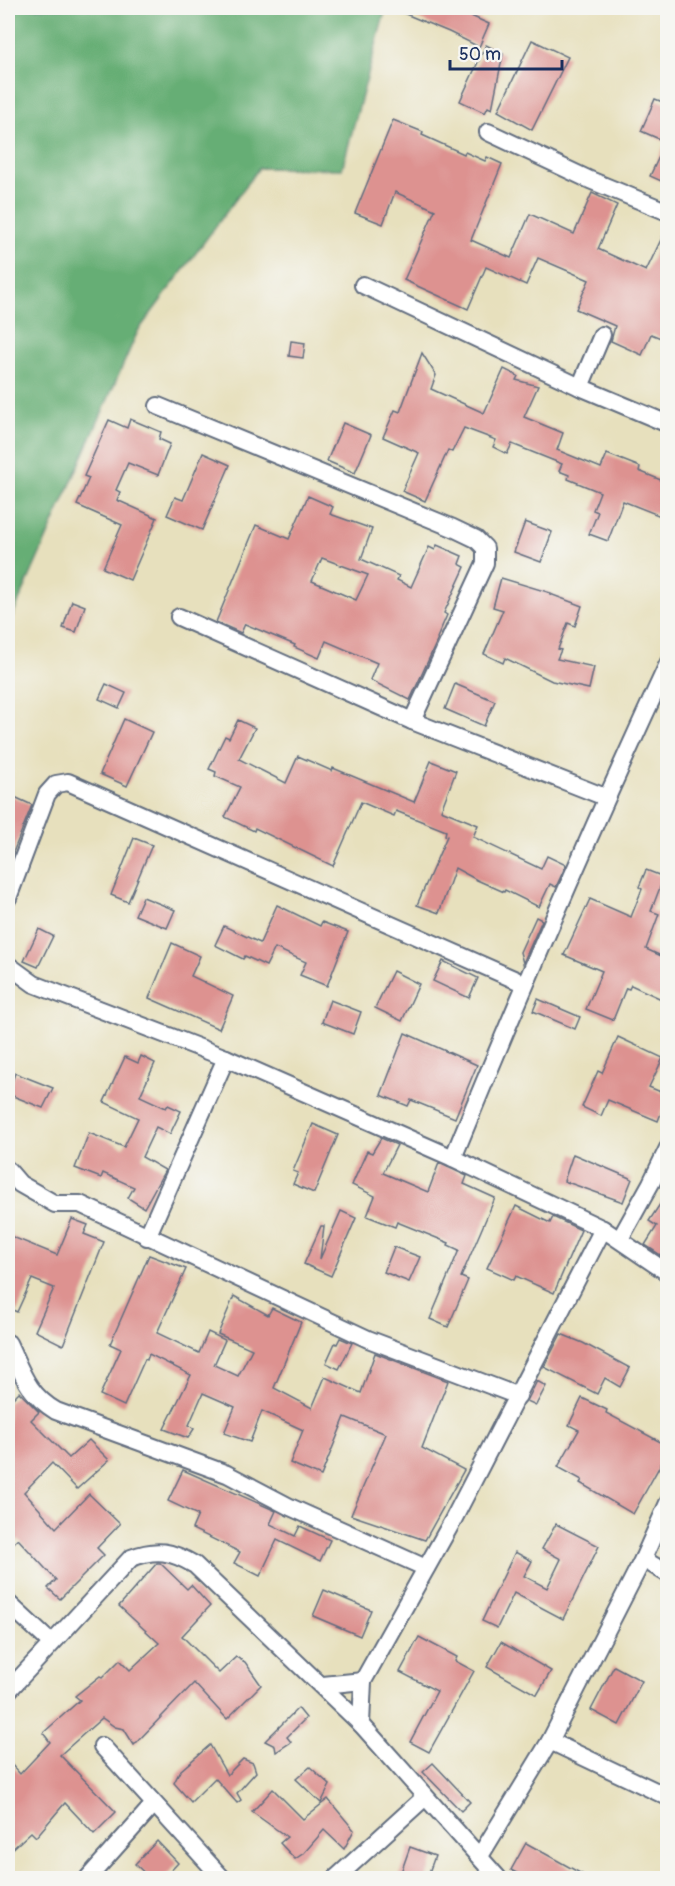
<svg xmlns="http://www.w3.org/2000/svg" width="675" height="1886" font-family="Pangolin,sans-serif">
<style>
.forest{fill:#66ae74;stroke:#406e69;stroke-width:1.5}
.building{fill:#dd9290;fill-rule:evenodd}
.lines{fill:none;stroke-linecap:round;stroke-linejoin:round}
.minor-casing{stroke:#626d7f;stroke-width:20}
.minor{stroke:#fff;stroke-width:16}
</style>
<rect width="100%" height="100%" fill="#f6f6f2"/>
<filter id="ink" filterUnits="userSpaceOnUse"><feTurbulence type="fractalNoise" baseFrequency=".0167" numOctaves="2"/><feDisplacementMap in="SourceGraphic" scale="12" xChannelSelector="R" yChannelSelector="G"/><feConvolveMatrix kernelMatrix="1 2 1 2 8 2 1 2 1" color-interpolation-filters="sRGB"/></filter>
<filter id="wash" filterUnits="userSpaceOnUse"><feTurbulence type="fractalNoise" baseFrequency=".008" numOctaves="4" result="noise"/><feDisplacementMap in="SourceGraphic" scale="24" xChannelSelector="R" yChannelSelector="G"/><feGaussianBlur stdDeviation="1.35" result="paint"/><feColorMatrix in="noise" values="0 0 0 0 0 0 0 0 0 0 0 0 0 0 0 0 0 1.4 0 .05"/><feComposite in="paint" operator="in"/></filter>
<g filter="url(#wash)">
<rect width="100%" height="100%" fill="#e7e0bd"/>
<path class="forest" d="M8,8h378l-44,161 -83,-1 -121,163 -130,295v-552l6,-11 -6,-24z"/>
<g id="blocks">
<g class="building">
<path d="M391,8h62l36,16 -10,23 -30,-15z"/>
<path d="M532,40l36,17 -36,73 -34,-19z"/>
<path d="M486,45l17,9 -11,55 -4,-2 -3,6 -25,-12z"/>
<path d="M655,99l13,5v80l-18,-8 16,-34 -25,-11z"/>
<path d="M393,120l30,12 -1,3 42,19 1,-2 20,9 2,-4 15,7 -31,76 40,18 19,-44 44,20 18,-41 25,12 -19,44 48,22 22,-46v116l-17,-7 -9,21 -31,-14 4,-15 -39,-17 13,-29 -51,-22 -12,27 -40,-18 -18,42 -64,-29 31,-70 -40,-18 -12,32 -28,-11z"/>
<path d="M291,341l14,2 -2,15 -14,-2z"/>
<path d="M422,353l14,22 -5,14 53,24 20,-44 14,7 -2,4 22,6 -14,31 39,16 -6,17 44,18 6,-14 33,13 -1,4 29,12v36l-45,-18 -15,40 -19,-7 9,-22 -5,-2 7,-18 -32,-13 1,-4 -10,-4 3,-7 -50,-20 -5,10 -14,-7 3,-7 -32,-12 -12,24 -4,-2 -23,51 -23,-10 17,-38 -36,-16 12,-27 5,2z"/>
<path d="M130,419l31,13 -2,7 11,5 -12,31 -30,-12 -12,27 4,2 -3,8 40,18 -27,62 -27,-12 19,-43 -45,-20 12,-27 -5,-2 25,-56 18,8z"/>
<path d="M343,423l28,12 -16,38 -28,-12z"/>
<path d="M203,453l27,12 -28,65 -35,-15 8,-18 8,3z"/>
<path d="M308,496l25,11 -3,7 42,15 -11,30 38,17 -2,4 14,7 18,-40 6,3 2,-5 25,11 -3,8 6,3 -21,46 3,2 -10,23 1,1 -28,61 -40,-20 7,-17 -51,-22 -7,17 -25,-11 1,-2 -50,-21 -4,9 -25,-11 40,-97 33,14zM322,558l46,17 -12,25 -44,-19z"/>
<path d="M525,522l27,10 -11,30 -27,-10z"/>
<path d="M501,578l50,15 -1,1 32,12 -7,20 -7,-3 -10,26 3,1 -4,9 37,8 -5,22 -37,-8 -47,-23 -2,5 -19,-9 19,-44 -10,-3z"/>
<path d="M72,601l13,5 -9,26 -13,-4z"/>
<path d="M106,684l20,9 -7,15 -20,-9z"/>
<path d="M455,684l40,17 -11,25 -39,-17z"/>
<path d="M124,719l28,13 -25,54 -27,-12z"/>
<path d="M238,720l17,8 -16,31 47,24 12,-27 34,15 1,-3 81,34 17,-41 25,10 -15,39 37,15 -5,12 68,32 6,-13 19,9 -10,22 -6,-3 -11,23 -34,-17 -1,2 -27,-12 -22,-12 -16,45 -22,-8 30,-69 -2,-1 1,-4 -50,-20 -2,5 -33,-14 -28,64 -78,-38 -1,3 -29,-14 15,-30 -25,-11 1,-4 -7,-3 16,-33 4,2z"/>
<path d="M8,794l24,11 -24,60z"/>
<path d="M134,838l18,7 -24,57 -17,-7z"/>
<path d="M646,870l18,7 -13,34 8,3 -13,35 22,10v43l-37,-17 -2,4 -3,-1 -13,32 -27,-11 16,-38 -38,-16 26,-56 41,18 11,-28 -3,-2z"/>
<path d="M143,897l32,13 -8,18 -32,-13z"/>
<path d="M277,905l43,21 2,-4 26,10 -21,54 -27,-11 6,-13 -31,-14 -9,18 -21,-10 -2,3 -28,-14 9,-19 36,17z"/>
<path d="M536,917l6,3 -19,43 -3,-11z"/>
<path d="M39,929l14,7 -15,31 -14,-6z"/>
<path d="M172,943l28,13 -9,20 42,20 -14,33 -70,-31z"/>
<path d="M443,961l35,17 -9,20 -36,-17z"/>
<path d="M393,971l26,13 -17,37 -27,-13z"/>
<path d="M538,999l42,18 -5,12 -42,-18z"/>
<path d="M330,1000l31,12 -8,22 -31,-12z"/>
<path d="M405,1033l72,32 -22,53 -44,-18 -3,6 -27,-11z"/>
<path d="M618,1037l45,21 -14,29 19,8 -10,26 -50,-21 -7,16 -19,-9 16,-36 4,2z"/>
<path d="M141,1056l14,7 -15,33 26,12 2,-3 13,6 -11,23 -14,-7 -14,30 23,13 -21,38 -16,-10 6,-11 -31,-14 -2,5 -26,-10 14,-35 35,14 14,-29 -34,-16 21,-45 13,6z"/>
<path d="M15,1073l38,15 -10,20 -35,-14z"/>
<path d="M313,1124l25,11 -24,58 -21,-9 5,-11 -5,-2z"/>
<path d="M381,1138l16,7 -14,28 45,19 11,-29 28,13 -3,8 31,14 -34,79 7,3 -20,47 -18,-8 29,-69 -11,-5 1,-2 -52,-21 -2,5 -28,-11 8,-20 -23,-11 15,-34 5,2z"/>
<path d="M573,1154l59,25 -9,23 -59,-21z"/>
<path d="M668,1192v68l-23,-15 12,-19 -8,-5z"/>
<path d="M516,1206l34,17 3,-6 28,13 -27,63 -38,-17 -2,4 -27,-12z"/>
<path d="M341,1211l15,7 -25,58 -27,-12 17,-38h3l-4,33z"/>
<path d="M72,1219l16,6 -4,9 20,8 -41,103 -28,-14 19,-43 -22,-9 -15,33 -9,-4v-73l49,20z"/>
<path d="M394,1247l26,10 -11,25 -25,-10z"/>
<path d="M149,1255l37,14 -29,64 42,20 9,-21 17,8 -11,25 24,11 14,-27 -34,-15 16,-38 34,19 4,-7 29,14 -27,66 38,20 13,-31 36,16 14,-40 73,28 -26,67 42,22 -39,70 -74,-25 35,-81 -41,-17 -24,59 -31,-13 13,-33 -41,-19 -12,31 -26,-9 11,-26 -32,-14 -14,32 5,4 -6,9 -24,-9 27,-54 -42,-21 -2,6 -2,-1 -21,47 -24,-11 21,-46 -11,-5z"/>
<path d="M561,1334l22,9 47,25 -10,19 -15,-9 -8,16 -53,-27z"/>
<path d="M340,1338l12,5 -13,26 -13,-6 9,-20 2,1z"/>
<path d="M537,1381l9,5 -10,19 -9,-4z"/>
<path d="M19,1392l20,20 -8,8 38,38 20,-18 20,20 -32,29 -25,-26 -28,29 32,36 33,-34 31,30 -23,24 7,7 -44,44 -12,-11 8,-8 -38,-41 -10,9v-145z"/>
<path d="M582,1398l25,12 -1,3 62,33v5l-35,63 -53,-31 2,-3 -24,-13 21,-37 -10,-5z"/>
<path d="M183,1470l93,41 -6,13 25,12 5,-10 30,14 -10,21 -43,-21 -17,36 -26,-13 6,-11 -48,-23 6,-14 -30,-14z"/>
<path d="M556,1524l43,22 -36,73 -49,-26 -17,35 -15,-7 33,-69 17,9 -8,15 23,12 14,-29 -19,-10z"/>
<path d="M157,1563h3l27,26 4,-4 19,21 -28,30 37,37 17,-16 9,5 16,23 -34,34 -33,-36 -60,62 -10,-16 -9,-2 -13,-9 -42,37 56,57 -22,22 -29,-31 -29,34 -5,-5 -23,21v-92l12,13 30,-32 -7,-9 37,-33 -5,-4 25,-20 2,2 18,-18 10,10 29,-27 -40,-37z"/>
<path d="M324,1590l47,20 -11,26 -47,-20z"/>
<path d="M419,1637l38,20 -2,4 19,10 -45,81 -19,-10 27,-51 -37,-19z"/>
<path d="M501,1642l50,29 -14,24 -50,-28z"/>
<path d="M614,1666l28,15 -23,44 -28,-15z"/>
<path d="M298,1708l8,10 -19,19 4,5 -15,10 -1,-6 -10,-5z"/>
<path d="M210,1745l17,30 16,-16 10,4 3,9 -19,21 4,7 -4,3 -22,-25 -24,24 -17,-19 6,-12z"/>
<path d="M433,1763l37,39 -9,9 -38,-39z"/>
<path d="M310,1767l20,18 -9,18 -25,-24z"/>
<path d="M273,1789l30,30 25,-20 26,31 -10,19 -20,-19 -20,23 -9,6 -15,-16 7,-6 -35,-25z"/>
<path d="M157,1841l21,22 -14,15h-14l-15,-14z"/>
<path d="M526,1843l63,35h-63l-15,-8z"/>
<path d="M410,1847l25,9 -8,22h-28z"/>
</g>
</g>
</g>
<g filter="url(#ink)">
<use href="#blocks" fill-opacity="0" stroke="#626d7f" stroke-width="1.5"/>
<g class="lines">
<defs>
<g id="minor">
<path d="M488,132l102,48 78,32"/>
<path d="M363,285l217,102 88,37"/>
<path d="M580,387l22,-52"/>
<path d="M158,406l295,122 23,11 9,9v15l-73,158"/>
<path d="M179,617l233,104 193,76"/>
<path d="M8,898l39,-104 9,-10 12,-2 457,202"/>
<path d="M8,965l26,19 192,74 227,100 150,71 65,44"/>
<path d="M453,1158c68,-166 139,-331 215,-494"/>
<path d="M8,1170l12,14 35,20h25l288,135 150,57"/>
<path d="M147,1237l79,-179"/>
<path d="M620,1239l31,-56 17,-35"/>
<path d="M8,1343c14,29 19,51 48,68l171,63 63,33 136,61"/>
<path d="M643,1559l25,15"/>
<path d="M8,1603l43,40"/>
<path d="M323,1685l40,-4"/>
<path d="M8,1691l123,-133c26,-10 40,-7 64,7l166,159 137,154"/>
<path d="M361,1724l2,-43 89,-159 151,-293"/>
<path d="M550,1741l118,56"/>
<path d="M102,1746l120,132"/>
<path d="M480,1856l70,-115 93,-182 25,-56"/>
<path d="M88,1878l66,-74"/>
<path d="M336,1878l89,-81"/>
</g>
</defs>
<use href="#minor" class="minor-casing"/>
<use href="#minor" class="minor"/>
</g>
</g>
<rect width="675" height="1886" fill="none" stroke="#f6f6f2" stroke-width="30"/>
<path d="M450 60v9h112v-9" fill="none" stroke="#1b2f5e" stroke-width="3"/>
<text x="459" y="60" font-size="18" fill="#1b2f5e" stroke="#f6f6f2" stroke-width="4.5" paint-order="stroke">50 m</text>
</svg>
